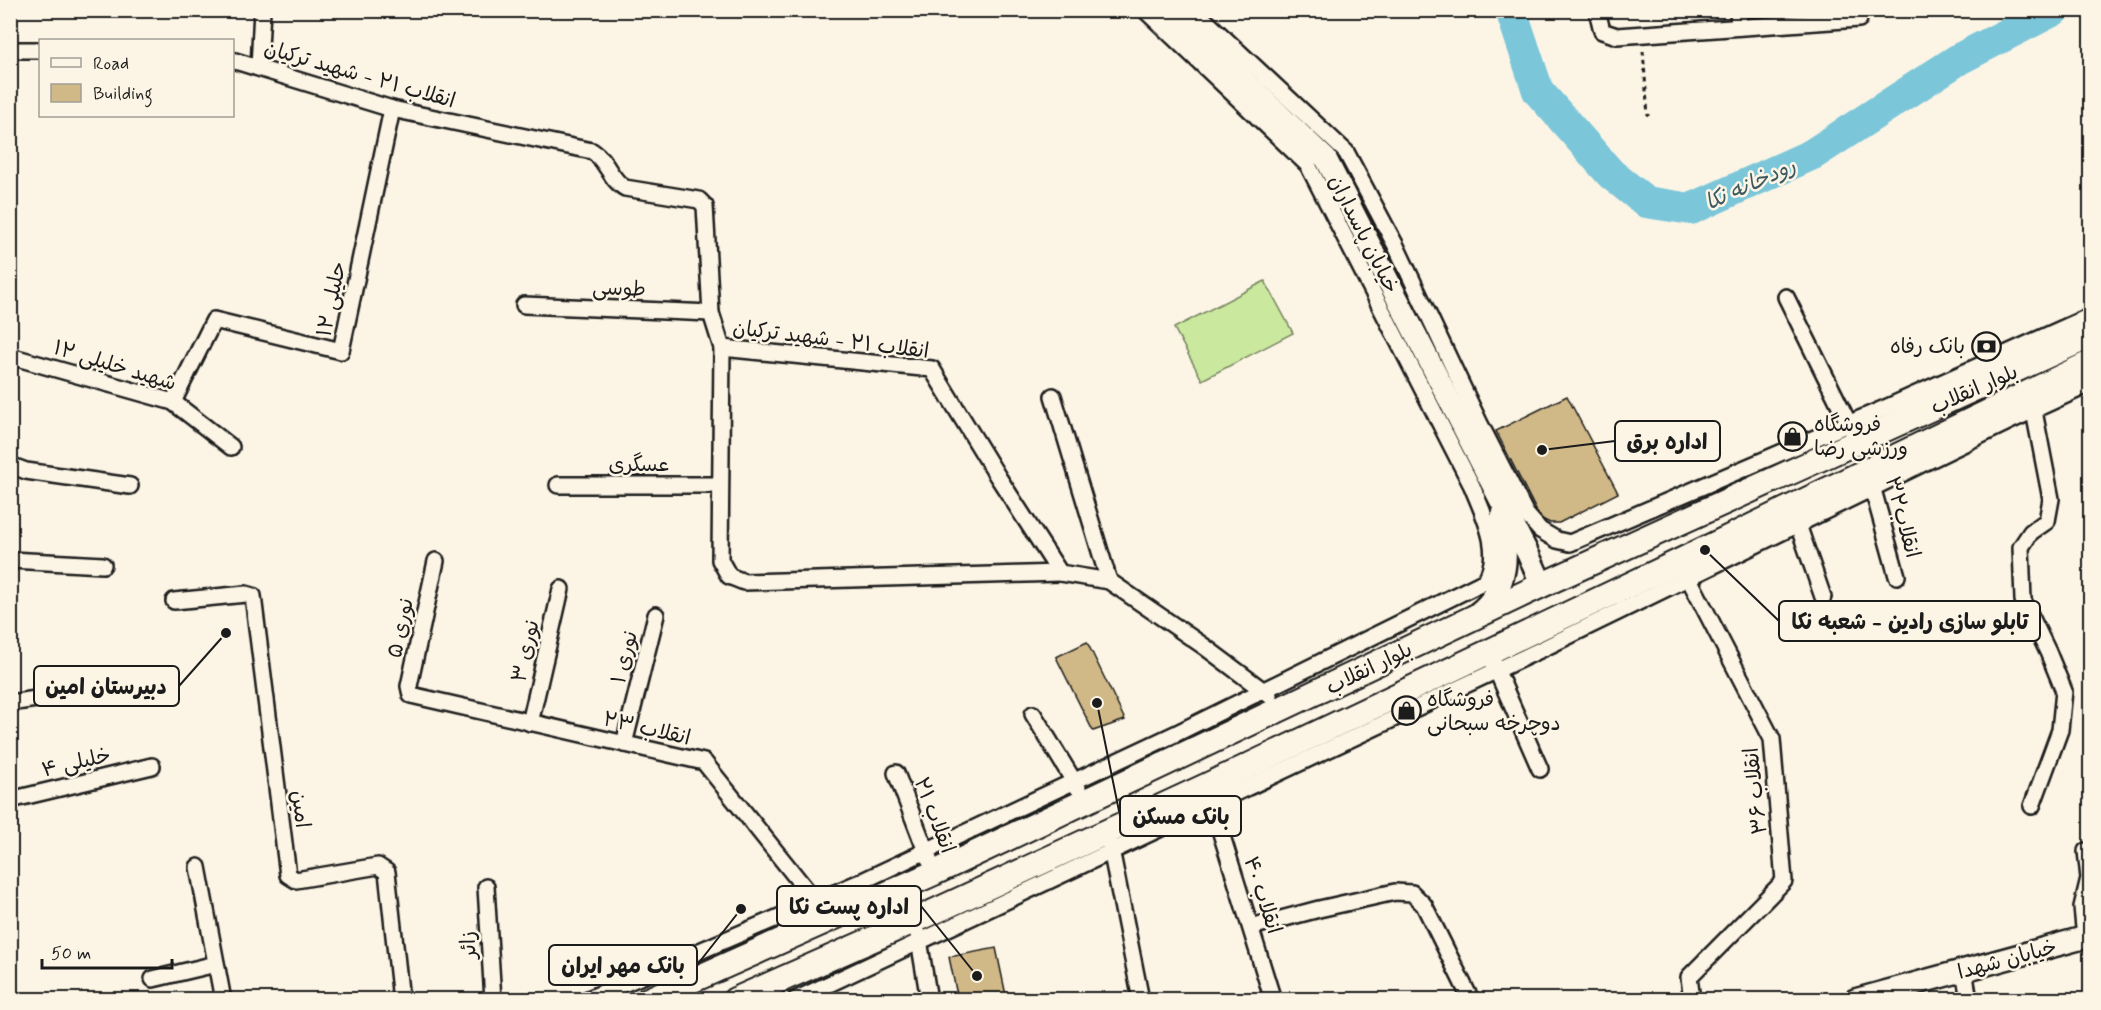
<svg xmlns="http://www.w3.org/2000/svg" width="2101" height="1010" font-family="Mynerve,'Playpen Sans Arabic',sans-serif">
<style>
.pitch{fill:#cbe89f;stroke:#74825e;stroke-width:1.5}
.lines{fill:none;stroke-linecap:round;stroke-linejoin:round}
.river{stroke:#7bc6da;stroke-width:32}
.building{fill:#d0b887;stroke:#1c1c1c;stroke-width:1.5}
.street-casing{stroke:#1c1c1c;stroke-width:20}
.secondary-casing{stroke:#1c1c1c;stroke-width:26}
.primary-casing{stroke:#1c1c1c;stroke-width:28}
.path{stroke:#1c1c1c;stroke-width:3;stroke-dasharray:4.5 4.5;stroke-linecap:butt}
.street{stroke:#fcf5e5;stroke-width:15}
.secondary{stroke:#fcf5e5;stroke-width:21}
.primary{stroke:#fcf5e5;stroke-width:24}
.labels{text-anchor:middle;stroke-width:5;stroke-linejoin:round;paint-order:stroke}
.street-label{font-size:21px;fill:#1c1c1c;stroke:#fcf5e5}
.poi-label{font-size:21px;fill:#1c1c1c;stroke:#fcf5e5;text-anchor:start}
.water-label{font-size:22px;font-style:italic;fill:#3d585e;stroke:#fcf5e5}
.leader{fill:none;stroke:#1c1c1c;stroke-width:2}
.callout-dot{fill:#1c1c1c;stroke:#fcf5e5;stroke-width:2}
.callout{fill:#fcf5e5;stroke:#1c1c1c;stroke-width:2}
.callout-label{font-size:22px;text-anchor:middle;font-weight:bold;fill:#1c1c1c}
</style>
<rect width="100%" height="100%" fill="#fcf5e5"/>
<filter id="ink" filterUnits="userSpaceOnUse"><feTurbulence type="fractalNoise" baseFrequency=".0167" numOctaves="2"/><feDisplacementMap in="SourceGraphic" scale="12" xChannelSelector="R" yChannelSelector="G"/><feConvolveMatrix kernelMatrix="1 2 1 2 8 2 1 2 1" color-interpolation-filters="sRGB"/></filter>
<g filter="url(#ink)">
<path class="pitch" d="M1265,281l28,52 -91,47 -28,-52z"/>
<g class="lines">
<path class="river" d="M1511,10l27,81 73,83 35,28 45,7 122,-55 146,-95 95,-49"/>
</g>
<g class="building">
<path d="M1567,396l51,97 -59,30h-9l-10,-5 -44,-87z"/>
<path d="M1087,642l38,78 -32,11 -37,-74z"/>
<path d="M996,948l11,52h-49l-9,-43z"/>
</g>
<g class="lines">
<defs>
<g id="street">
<path d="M1194,10l152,142 50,94 83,176 47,92 14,16 17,10 13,3 320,-137 200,-90"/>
<path d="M1597,10l5,21 15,5 242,-17"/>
<path d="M1738,10l1,17"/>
<path d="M10,50h30"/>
<path d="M232,60l160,49 200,42c15,9 18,29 33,37l74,12 6,6 6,107 11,35 210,21 66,108 62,96 49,8 96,66 64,48"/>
<path d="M259,67l3,-57"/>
<path d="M1786,297l67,135"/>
<path d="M524,305l187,8"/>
<path d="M722,348l-2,212 9,16 15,6 316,-9"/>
<path d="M10,356l163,46 58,45"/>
<path d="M1053,396l56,185"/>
<path d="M173,402l41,-82 127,31 51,-242"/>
<path d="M10,465l16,6 104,15"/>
<path d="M1870,479l27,97"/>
<path d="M558,485h162"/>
<path d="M1795,516l28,81"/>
<path d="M10,560l93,5"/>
<path d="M436,561l-27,125 2,9 293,67 116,145"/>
<path d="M1684,569l88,170 12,142 -95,96 3,23"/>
<path d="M174,601l72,-7 7,2 35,279 8,5 82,-14 9,6 14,128"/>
<path d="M1493,662l47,107"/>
<path d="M10,703l85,-13"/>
<path d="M1033,714l45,74"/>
<path d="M530,723l31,-134"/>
<path d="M624,744l32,-129"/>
<path d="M896,773l33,86"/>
<path d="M10,800l142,-34"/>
<path d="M1212,804l61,196"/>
<path d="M2032,806l28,-76 4,-39 -16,-39 -25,-52 -2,-53 10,-15 16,-11 4,-22 -19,-98"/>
<path d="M1110,844l31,156"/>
<path d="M198,867l25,133"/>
<path d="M486,887l7,113"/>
<path d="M1251,927l68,-18 76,-17 17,1 12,12 47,95"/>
<path d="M918,934l11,66"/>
<path d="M2085,938l-3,-31 7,-29 -3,-27"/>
<path d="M1964,970l5,30"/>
<path d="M153,979l63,-15"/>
<path d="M586,1000l272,-117 319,-150 308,-152c19,-29 -2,-67 -13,-95l-164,-321 -163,-155"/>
<path d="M795,1000l747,-351 468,-228 80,-37"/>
</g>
<g id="secondary">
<path d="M1170,10l156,149 202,395 14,31"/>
<path d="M1478,613c33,-26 29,-60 24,-97"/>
<path d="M1855,1000l235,-64"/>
</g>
<g id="primary">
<path d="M648,1000l286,-127 608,-288 548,-249"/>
<path d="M735,1000l181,-80 288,-133 476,-226 410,-198"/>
</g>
</defs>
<use href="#street" class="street-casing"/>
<use href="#secondary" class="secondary-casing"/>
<use href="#primary" class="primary-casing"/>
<path class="path" d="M1643,51l5,65"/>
<use href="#street" class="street"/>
<use href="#secondary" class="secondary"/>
<use href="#primary" class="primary"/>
</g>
</g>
<defs>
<symbol id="bank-ring" viewBox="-11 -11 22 22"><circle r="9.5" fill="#fcf5e5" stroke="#1c1c1c" stroke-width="1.5"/><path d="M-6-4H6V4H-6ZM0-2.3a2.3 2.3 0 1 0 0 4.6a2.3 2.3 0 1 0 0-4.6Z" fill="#1c1c1c"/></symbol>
<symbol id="shop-ring" viewBox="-11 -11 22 22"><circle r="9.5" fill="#fcf5e5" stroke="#1c1c1c" stroke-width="1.5"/><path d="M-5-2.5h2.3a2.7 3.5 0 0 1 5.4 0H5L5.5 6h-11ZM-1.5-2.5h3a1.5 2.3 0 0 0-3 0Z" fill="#1c1c1c"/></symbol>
</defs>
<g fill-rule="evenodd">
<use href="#bank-ring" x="1970" y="330" width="33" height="33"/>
<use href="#shop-ring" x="1776" y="420" width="33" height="33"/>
<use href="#shop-ring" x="1390" y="694" width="33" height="33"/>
</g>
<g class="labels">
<g class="street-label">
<text transform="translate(360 74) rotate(16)" y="7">انقلاب ۲۱ - شهید ترکیان</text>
<text transform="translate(1364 234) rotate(63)" y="7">خیابان پاسداران</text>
<text transform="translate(619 288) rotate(2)" y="7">طوسی</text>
<text transform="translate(331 299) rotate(-78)" y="7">حلیلی ۱۲</text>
<text transform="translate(831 339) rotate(7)" y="7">انقلاب ۲۱ - شهید ترکیان</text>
<text transform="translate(115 365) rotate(17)" y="7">شهید خلیلی ۱۲</text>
<text transform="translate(1974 389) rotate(-24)" y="7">بلوار انقلاب</text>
<text x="639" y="471">عسگری</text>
<text transform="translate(1903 517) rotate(75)" y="7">انقلاب۳۲</text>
<text transform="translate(400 628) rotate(-78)" y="7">نوری ۵</text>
<text transform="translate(525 651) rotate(-77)" y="7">نوری ۳</text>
<text transform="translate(624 657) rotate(-76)" y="7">نوری ۱</text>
<text transform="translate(1369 668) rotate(-26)" y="7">بلوار انقلاب</text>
<text transform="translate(647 728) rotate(13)" y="7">انقلاب ۲۳</text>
<text transform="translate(76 762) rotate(-13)" y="7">خلیلی ۴</text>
<text transform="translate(1755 791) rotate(-96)" y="7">انقلاب ۳۶</text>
<text transform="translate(301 809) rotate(83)" y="7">امین</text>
<text transform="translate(935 815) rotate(69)" y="7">انقلاب ۲۱</text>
<text transform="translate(1263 895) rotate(72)" y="7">انقلاب ۴۰</text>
<text transform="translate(468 945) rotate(-93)" y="7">زائر</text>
<text transform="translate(2007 959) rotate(-15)" y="7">خیابان شهدا</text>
</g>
<g class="poi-label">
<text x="1965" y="353" text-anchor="end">بانک رفاه</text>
<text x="1814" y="431">فروشگاه<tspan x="1814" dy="24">ورزشی رضا</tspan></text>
<text x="1427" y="706">فروشگاه<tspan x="1427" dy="24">دوچرخه سبحانی</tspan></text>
</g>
<g class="water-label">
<text transform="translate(1750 183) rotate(-24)" y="8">رودخانه نکا</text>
</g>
</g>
<path class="leader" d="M1542 450L1615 441M1705 550L1779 621M226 633L179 686M1097 703L1120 816M977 976L921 906M741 909L697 965"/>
<g class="callout-dot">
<circle cx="1542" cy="450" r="6"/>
<circle cx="1705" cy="550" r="6"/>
<circle cx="226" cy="633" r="6"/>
<circle cx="1097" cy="703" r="6"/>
<circle cx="977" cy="976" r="6"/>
<circle cx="741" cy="909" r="6"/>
</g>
<g class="callout">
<rect x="1615" y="421" width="105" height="40" rx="6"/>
<rect x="1779" y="601" width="261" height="40" rx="6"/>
<rect x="34" y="666" width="145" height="40" rx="6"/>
<rect x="1120" y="796" width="121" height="40" rx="6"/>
<rect x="777" y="886" width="144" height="40" rx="6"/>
<rect x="549" y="945" width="148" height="40" rx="6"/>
</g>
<g class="callout-label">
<text x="1667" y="449">اداره برق</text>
<text x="1910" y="629">تابلو سازی رادین - شعبه نکا</text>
<text x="106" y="694">دبیرستان امین</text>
<text x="1181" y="824">بانک مسکن</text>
<text x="849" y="914">اداره پست نکا</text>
<text x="623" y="973">بانک مهر ایران</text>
</g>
<rect width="2101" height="1010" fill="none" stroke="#fcf5e5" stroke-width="36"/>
<rect x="18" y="18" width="2065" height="974" fill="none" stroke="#1c1c1c" stroke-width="2" filter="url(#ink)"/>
<rect x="39" y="39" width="195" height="78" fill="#fcf5e5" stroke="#a29e95" stroke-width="1.5"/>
<rect x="51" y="58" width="30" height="9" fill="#fcf5e5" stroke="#a29e95" stroke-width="1.5"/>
<text x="93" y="69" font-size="18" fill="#1c1c1c">Road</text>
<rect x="51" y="84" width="30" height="18" fill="#d0b887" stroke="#a29e95" stroke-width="1.5"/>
<text x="93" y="99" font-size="18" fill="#1c1c1c">Building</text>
<path d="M42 959v9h130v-9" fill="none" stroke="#1c1c1c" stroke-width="3"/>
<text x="51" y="959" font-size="18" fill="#1c1c1c" stroke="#fcf5e5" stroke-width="4.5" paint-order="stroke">50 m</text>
</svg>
